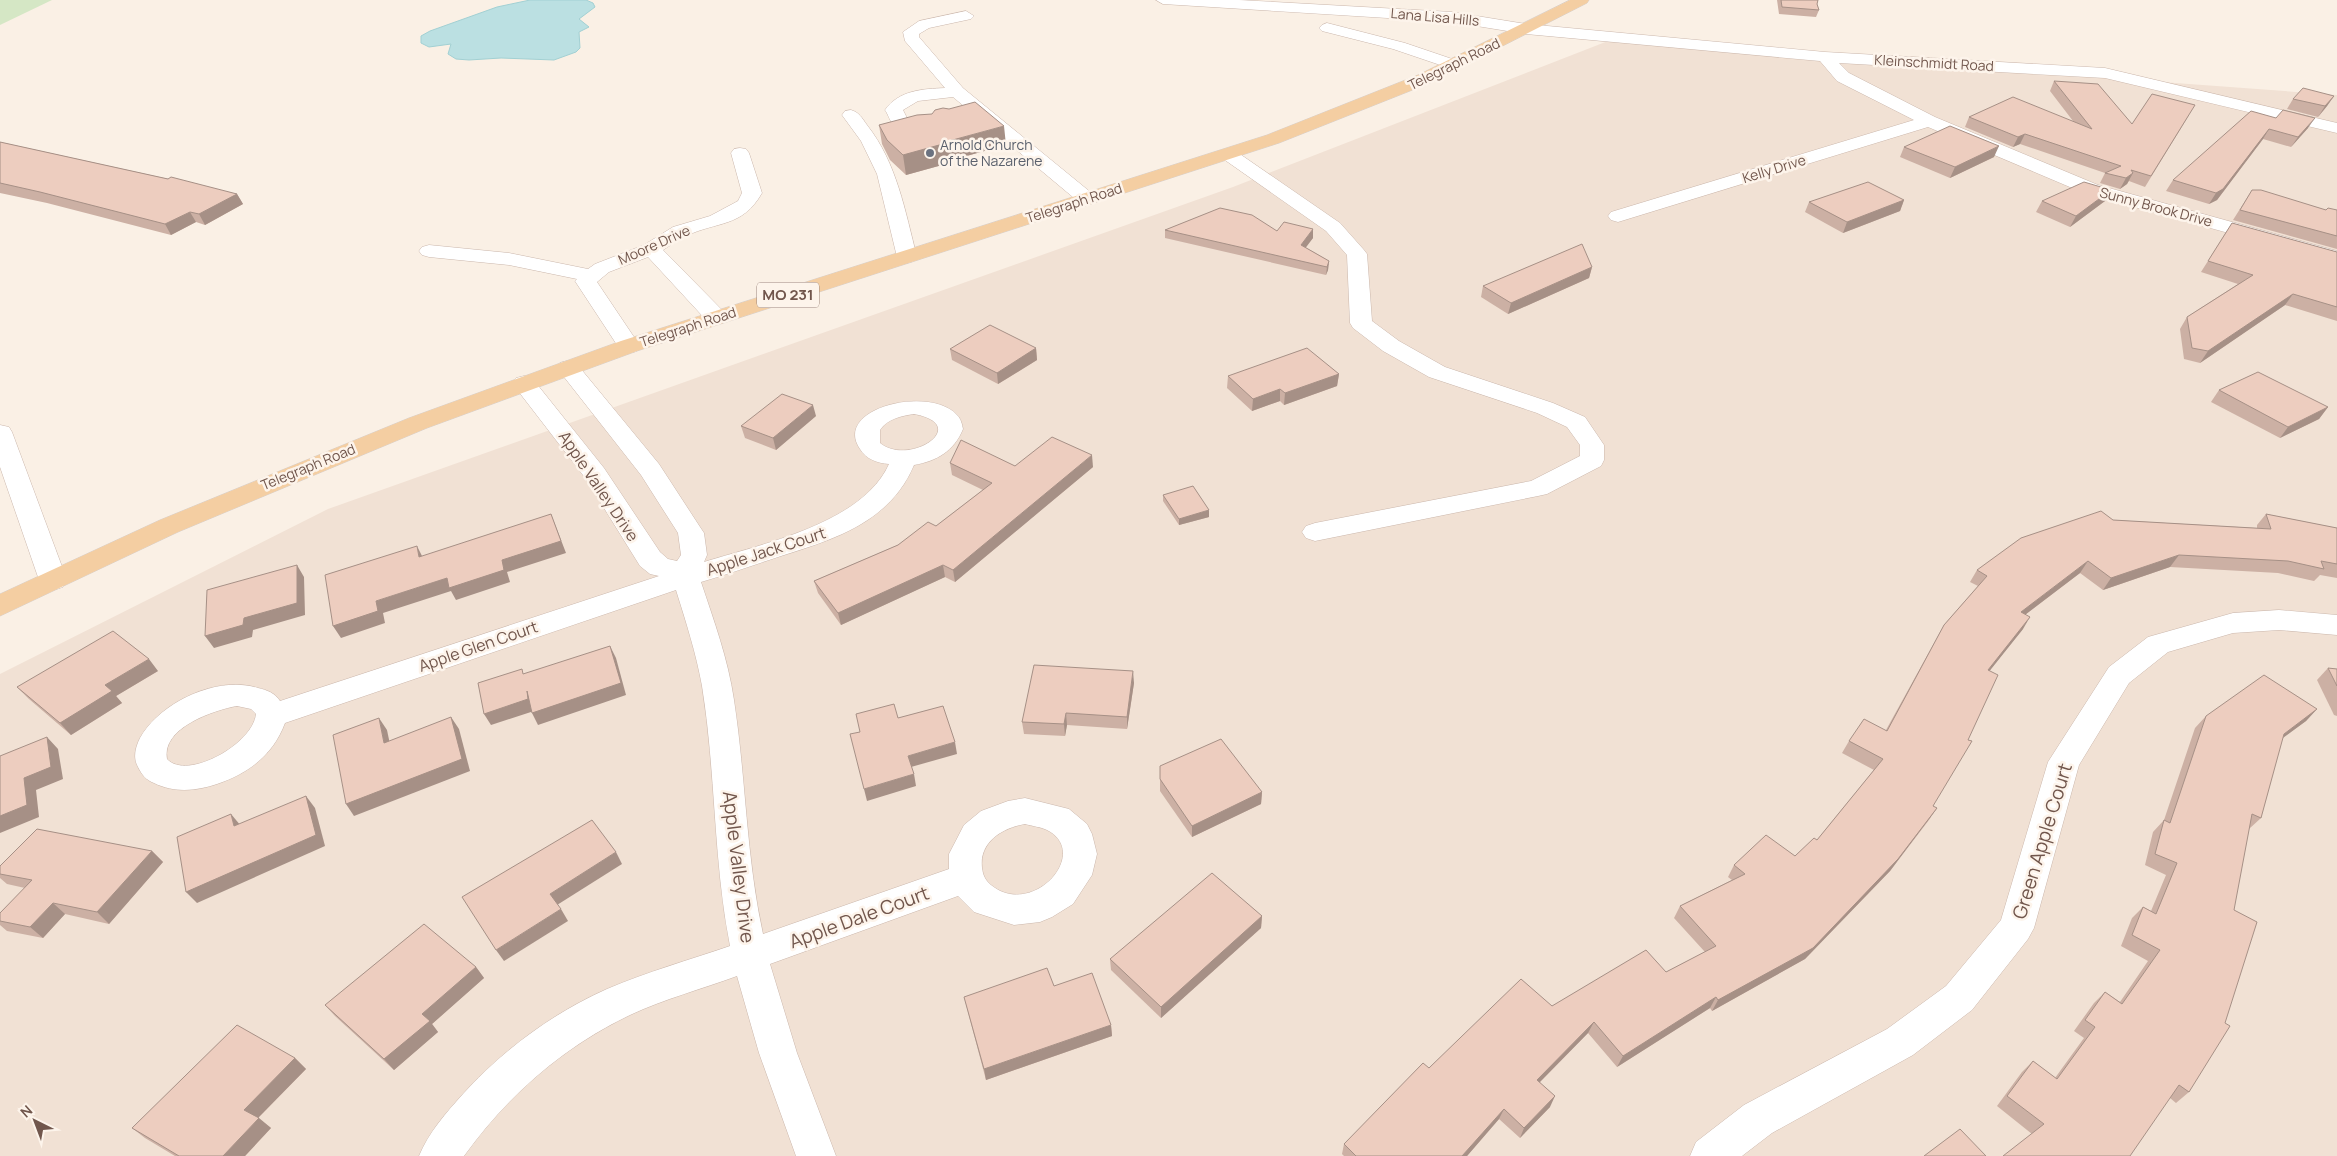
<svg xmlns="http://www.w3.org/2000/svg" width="2337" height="1156" font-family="Manrope,sans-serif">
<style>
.residential{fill:#f1e1d4}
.green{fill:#d5e7c5}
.water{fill:#bbe0e2;stroke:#a2d0d3}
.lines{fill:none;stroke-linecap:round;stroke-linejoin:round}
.minor-casing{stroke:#cbb7ac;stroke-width:1}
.major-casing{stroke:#d7d0cd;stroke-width:1}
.minor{fill:#fff;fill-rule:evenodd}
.major{fill:#f4cea2;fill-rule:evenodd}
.wall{fill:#ccb0a4}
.shaded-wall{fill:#a69086}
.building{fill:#edcdbf;stroke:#a69086}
.worship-dot{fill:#6b7280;stroke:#fdf4eb;stroke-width:2}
.labels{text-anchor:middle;stroke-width:5;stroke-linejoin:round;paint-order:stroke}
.far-street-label{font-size:14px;fill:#71564c;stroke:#fdf4eb}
.far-worship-label{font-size:14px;fill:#5b616d;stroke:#fdf4eb;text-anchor:start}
.shield{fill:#fdf4eb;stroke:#9b857c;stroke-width:1}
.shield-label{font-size:15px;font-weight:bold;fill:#71564c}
.street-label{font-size:16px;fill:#71564c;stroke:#fdf4eb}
.near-street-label{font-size:19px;fill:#71564c;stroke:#fdf4eb}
</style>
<rect width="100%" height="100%" fill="#faf0e5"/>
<path class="residential" d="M1608,41l729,54v1061h-2337v-482l328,-165 905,-322z"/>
<path class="green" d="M0,0h52l-52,25z"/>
<path class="water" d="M530,0h56l7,3 2,4 -16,12 10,8 -10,5 1,16 -4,4 -22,8 -53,-2 -32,2 -13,-1 -8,-5 3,-10 -22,3 -8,-4v-7l9,-5 67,-24z"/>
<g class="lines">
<defs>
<g id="minor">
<path d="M1156,0h83l213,12 74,12 299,28 280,16 232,55v10l-232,-55 -266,-15 10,10 86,44 163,68 239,66v12l-253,-70 -156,-66 -310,95 -7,-2 -3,-4 3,-4 303,-92 -77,-39 -17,-20 -294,-27 -74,-12 -289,-18z"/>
<path d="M966,11l8,5 -3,3 -42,9 -10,6v3l44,51 131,107 3,4 -3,4 -7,2 -7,-2 -127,-106 -35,4 -15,9 4,8 27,5 3,4 -3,4c-11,3 -31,1 -40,-6 -4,-3 -6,-11 -9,-15 14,-20 38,-21 60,-22l-40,-47 -2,-9 16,-11z"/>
<path d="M1327,23l78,20 56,19 2,3 -2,3 -6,2 -62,-21 -71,-18 -3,-3 3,-3z"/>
<path d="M851,110c8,2 11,8 16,15 30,38 38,86 50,132l-3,4 -7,2 -7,-2 -3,-4 -20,-83 -16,-33 -19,-26 3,-4z"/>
<path d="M740,148l6,1 3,4 13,40c-20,35 -45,28 -76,43 -8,3 -15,9 -23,14l61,62 3,5 -3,5 -8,2 -8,-2 -60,-65 -39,15 -12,10 43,64 -3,5 -8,2 -8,-2 -46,-70 2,-2 -68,-14 -80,-8 -7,-2 -3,-4 3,-4 7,-2 80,8 79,16 7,-5 49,-19 29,-18 37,-11 28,-15 4,-8 -11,-40 3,-4z"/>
<path d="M1228,149l6,1 106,73 24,27 3,4 5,67 27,20 46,26 108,36 32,14 19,28v15l-3,6 -54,28 -9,2 -223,45 -9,-3 -4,-6 4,-6 9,-3 216,-42 49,-25v-11l-13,-18 -30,-14 -108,-36 -46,-26 -30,-23 -3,-5 -3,-68 -21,-24 -104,-73 -3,-4 3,-4z"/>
<path d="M568,361l8,2 83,101 41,63 4,6 3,22 -3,7c57,-18 158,-38 185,-98 -12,-1 -23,-5 -29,-15 -28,-41 70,-64 97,-34 4,4 5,9 6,14 -9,22 -26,32 -49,36 -24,57 -79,74 -133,91 -27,9 -53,18 -80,26 13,39 27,77 33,118 12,78 12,157 29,234l186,-65v-15l15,-29 17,-14 27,-10 17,-3 44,11 18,15 5,10 5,20 -5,21 -19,29 -21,13 -12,5 -26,3 -40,-13 -16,-16 -188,68 27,89 39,103h-40l-37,-103 -22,-77c-35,13 -73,23 -107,39 -67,32 -123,81 -166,141h-45c10,-24 27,-43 44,-62 40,-44 90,-81 144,-105 40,-17 82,-29 123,-43 -17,-86 -14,-174 -28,-260 -6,-33 -16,-64 -26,-96l-391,133c-12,32 -36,50 -68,61 -21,7 -43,9 -63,-1 -8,-3 -12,-8 -16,-16 -5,-9 -3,-19 2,-29 20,-36 78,-63 118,-50 9,2 17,5 22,13l379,-125 -9,-2 -10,-8 -54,-87 -74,-96 4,-5 8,-2 8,2 72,90 56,84 8,7 9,2 4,-6 -3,-22 -37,-58 -84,-107 3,-5zM914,414c59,11 -5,53 -34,29v-13c7,-11 21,-14 34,-16zM237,706l14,3 5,5c-3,30 -69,67 -89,45 -6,-31 47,-49 70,-53zM1025,824c7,2 16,3 22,6 45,23 -15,89 -56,55 -6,-5 -8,-10 -9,-17 -3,-26 20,-40 43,-44z"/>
<path d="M0,425l9,2 3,5 55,148 -4,7 -10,3 -10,-3 -4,-7 -39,-113z"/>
<path d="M2279,610l58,5v20l-58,-5 -46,3 -65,19 -39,31 -50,82 -45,163 -6,11 -56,71 -59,45 -141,78 -30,23h-52l6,-14 48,-37 143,-76 59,-43 55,-66 47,-158 61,-95 39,-30 85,-24z"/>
</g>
<path id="major" d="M1570,0h19l-2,3 -157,80 -151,60 -642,208 -210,77 -249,104 -178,84v-22l160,-74 249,-102 212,-77 646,-206 151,-60z"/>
</defs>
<use href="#minor" class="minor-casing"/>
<use href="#major" class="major-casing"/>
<use href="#minor" class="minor"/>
<use href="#major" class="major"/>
</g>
<g class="wall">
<path d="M1777,0h41l-1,4 2,6 -3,7 -37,-3z"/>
<path d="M2054,81l78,43 57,-9 -44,72 -16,-6 -2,3 -7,5 -20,-6 5,-10 -85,-29 -7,3 -48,-20 4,-10 104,4 -23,-30z"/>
<path d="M2334,96l-7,10 -9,11 -31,-8 6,-10z"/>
<path d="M2276,118l32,10 -17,19 -28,-8 -46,61 -8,4 -43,-13 7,-11z"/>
<path d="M879,125l127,20 -54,15 1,2 -47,13 -16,-15 -8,-16z"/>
<path d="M0,142l237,52 6,10 -38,21 -9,-3 -25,13 -124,-32 -47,-10z"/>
<path d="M1904,147l90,10 -44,21 -50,-21z"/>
<path d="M2252,190l74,20h11v39l-104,-29z"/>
<path d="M1904,200l-4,11 -57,22 -38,-21 4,-10z"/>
<path d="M2042,201h63l-35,26 -34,-15z"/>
<path d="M2232,223l105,29v69l-52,-16 -85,58 -16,-4 -4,-30 7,-12 51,-33 -37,-12z"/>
<path d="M1165,230l112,1 36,7 -8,9 24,14 -1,9 -2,5 -161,-37z"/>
<path d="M1592,267l-3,11 -81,36 -27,-17 2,-11z"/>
<path d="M1036,348l1,12 -39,24 -46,-24 -2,-11z"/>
<path d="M1339,374l-2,12 -53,19 -4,-4 -28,10 -25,-23 1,-12z"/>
<path d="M2219,390l109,17 -9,12 -39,19 -69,-36z"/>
<path d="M816,416l-40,34 -31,-12 -4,-12z"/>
<path d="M950,463l65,3 78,1 -138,115 -10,-5 -104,48 -23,-32 -4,-12 84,-36 38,-19 47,-36 -31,-15z"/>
<path d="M1163,495l46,22 -30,8 -16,-24z"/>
<path d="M2266,514l71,14v50l-17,-3 -6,6 -36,-8 -108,-6 -67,23 -23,-17 -54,41 -3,15 -34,42 -56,135 4,2 -8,12 -39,51 -85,88 -93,52 -2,-3 -93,59 -29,-34 -48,49 10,25 -30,31 -21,-19 -32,37h-123l-2,-2 2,-10 85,-76 123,-62 114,-34 39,-20 -31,-34 6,-12 52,-26 -4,-3 6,-12 61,-9 22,-16 57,-70 -32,-17 7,-12 37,-11 58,-105 34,-39 -8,-4 7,-12 136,-50 144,8v-3z"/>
<path d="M2328,668l9,1v47l-3,-1 -17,-35z"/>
<path d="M158,671l-42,25 6,7 -51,32 -42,-36 -12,-12z"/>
<path d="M1134,683l-7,46 -60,-4 -2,11 -41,-2 -2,-12z"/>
<path d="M2317,709l-11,12 -24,17 -21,80 -12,11 -60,263 -13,11 -6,-5 -138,36 -35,-28 25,-34 11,-11 22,17 29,-40 -10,-7 20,-28 11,-11 15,10 28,-41 -27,-15 11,-28 11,-11 8,4 15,-36 -21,-10 8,-33 11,-12 31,-92 11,-12z"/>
<path d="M1160,766l102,26 -1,12 -69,33 -32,-46z"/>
<path d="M152,851l11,11 -54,62 -44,-10 -22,24 -36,-7 -7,-6v-12l25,-25 -18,-4 -7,-6v-12z"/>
<path d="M1262,916l-1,12 -100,90 -50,-48 -1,-11z"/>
<path d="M476,967l8,11 -52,46 6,8 -44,38 -59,-54 -10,-11z"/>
<path d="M964,997l147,28 1,11 -126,44z"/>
<path d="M295,1058l11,11 -48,49 13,10 -26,28h-70l-30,-18 -13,-10z"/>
</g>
<g class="shaded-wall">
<path d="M2334,96l-7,10 -9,11 7,-11z"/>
<path d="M2315,118l-7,10 -17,19 7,-10z"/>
<path d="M1004,126l2,19 -54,15 1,2 -47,13 -3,-20 46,-14z"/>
<path d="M2269,129l-6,10 -46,61 -8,4 7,-11z"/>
<path d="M2025,134l-5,10 -7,3 5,-10z"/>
<path d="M1999,146l-5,11 -44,21 5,-11z"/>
<path d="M2133,173l-6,11 -7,5 6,-11z"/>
<path d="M2111,190l-6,11 -35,26 6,-11z"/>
<path d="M237,194l6,10 -38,21 -6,-11z"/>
<path d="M1904,200l-4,11 -57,22 4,-11z"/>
<path d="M190,212l6,10 -25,13 -6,-11z"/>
<path d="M1313,229v9l-12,16v-9z"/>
<path d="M1329,261l-1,9 -2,5 1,-8z"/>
<path d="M1592,267l-3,11 -81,36 3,-11z"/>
<path d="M2293,294l-8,11 -85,58 8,-12z"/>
<path d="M1036,348l1,12 -39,24 -1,-11z"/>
<path d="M1339,374l-2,12 -53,19 1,-12z"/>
<path d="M1280,389v12l-28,10 1,-12z"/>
<path d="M813,405l3,11 -40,34 -3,-12z"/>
<path d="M2328,407l-9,12 -39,19 8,-11z"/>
<path d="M1092,455l1,12 -138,115 -2,-12z"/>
<path d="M1209,510v7l-30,8v-6z"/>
<path d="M551,514l15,39 -59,19 3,10 -54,18 -5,-9 -68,22 2,10 -44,15 -8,-12 43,-25 126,-41z"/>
<path d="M417,546l6,12 -4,-1z"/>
<path d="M2179,555l-9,12 -67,23 8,-12z"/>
<path d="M2088,561l-8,12 -67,51 8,-12z"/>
<path d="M297,565l7,12 1,38 -52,15 -1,7 -38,11 -9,-12z"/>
<path d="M943,565l2,12 -104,48 -3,-12z"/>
<path d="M2030,617l-7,12 -43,54 8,-13z"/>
<path d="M610,646l6,12 10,37 -88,30 -6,-12z"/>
<path d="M149,659l9,12 -42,25 6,7 -51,32 -11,-12 45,-38z"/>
<path d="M1133,671l1,12 -7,46v-12z"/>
<path d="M527,691l7,20 -43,14 -7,-11z"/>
<path d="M2317,709l-11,12 -34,25 12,-12z"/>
<path d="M1066,713l1,12 -2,11 -1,-12z"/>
<path d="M451,717l8,12 11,42 -116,45 -8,-12z"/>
<path d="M379,718l8,12 5,24 -8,-11z"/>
<path d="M47,737l11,12 5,30 -27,11 3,27 -39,16v-17z"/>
<path d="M955,742l2,12 -46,13 -3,-11z"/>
<path d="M914,774l2,12 -49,15 -3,-12z"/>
<path d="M1262,792l-1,12 -69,33v-11z"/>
<path d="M306,796l9,12 10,38 -128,57 -11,-11z"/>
<path d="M1937,808l-47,63 -85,88 -93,52 6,-11z"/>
<path d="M231,814l10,12h-7z"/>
<path d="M152,851l11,11 -54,62 -12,-12z"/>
<path d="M616,852l6,12 -65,41 -7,-11z"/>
<path d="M53,903l12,11 -22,24 -13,-11z"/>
<path d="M561,909l7,12 -64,40 -8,-11z"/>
<path d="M1262,916l-1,12 -100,90v-11z"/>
<path d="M476,967l8,11 -52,46 6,8 -44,38 -10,-11 38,-45z"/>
<path d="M1716,997l-6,11 -93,59 6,-11z"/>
<path d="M1594,1022l-6,11 -56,57 5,-10z"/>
<path d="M1111,1025l1,11 -126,44 -2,-11z"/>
<path d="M295,1058l11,11 -50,51 -12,-10z"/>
<path d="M1555,1096l-5,11 -30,31 4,-10z"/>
<path d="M1504,1109l-5,10 -32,37h-5z"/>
<path d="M259,1118l12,10 -26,28h-22z"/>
</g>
<g class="building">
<path d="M1781,0h37l-1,4 2,6 -37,-3z"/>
<path d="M2054,81l44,3 34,40 20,-30 43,11 -44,71 -20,-6 2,3 -7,5 -21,-5 16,-7 -96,-32 -7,3 -49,-20 44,-20 79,32z"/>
<path d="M2303,88l31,8 -9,10 -32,-7z"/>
<path d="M975,102l29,24 -55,15 1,1 -47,13 -16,-15 -8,-15 38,-10 15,-1 3,-4 8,-2 6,1z"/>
<path d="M2283,110l32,8 -17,19 -29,-8 -46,60 -7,4 -43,-13 78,-69 25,7z"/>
<path d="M1950,126l49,20 -44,21 -51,-20z"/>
<path d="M0,142l168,37 3,-2 66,17 -38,20 -9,-2 -25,12 -125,-32 -40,-9z"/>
<path d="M1868,182l36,18 -57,22 -38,-20z"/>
<path d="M2084,182l27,8 -35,26 -34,-15z"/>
<path d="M2252,190h9l65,20 2,-2 9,2v26l-97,-26z"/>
<path d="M1220,208l32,7 25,16 7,-9 29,7 -12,16 28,16 -2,6 -162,-37z"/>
<path d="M2232,223l105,29v55l-44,-13 -85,57 -16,-3 -5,-31 66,-42 -45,-14z"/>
<path d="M1582,244l10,23 -81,36 -28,-17z"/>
<path d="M990,325l46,23 -39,25 -47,-24z"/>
<path d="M1307,348l32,26 -54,19 -5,-4 -27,10 -25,-23z"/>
<path d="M2258,372l70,35 -40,20 -69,-37z"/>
<path d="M782,394l31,11 -40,33 -32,-12z"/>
<path d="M1052,437l40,18 -139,115 -10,-5 -105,48 -24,-32 84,-36 30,-23 8,4 56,-43 -42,-20 11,-23 54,26z"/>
<path d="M1193,486l16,24 -30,9 -16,-24z"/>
<path d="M2101,511l12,9 158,9 -5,-15 71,14v36l-16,-3 3,8 -36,-8 -109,-6 -68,23 -23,-17 -67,51 9,5 -42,53 10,5 -30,65 4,1 -39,65 4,2 -39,51 -85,89 -95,52 -2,-3 -93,59 -29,-34 -57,58 18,16 -31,32 -20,-19 -42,47h-106l-12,-12 79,-81 6,5 92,-89 31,27 94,-56 20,22 50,-26 -36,-40 65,-32 -11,-9 32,-30 29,21 19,-18 3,2 66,-81 -34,-18 15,-22 23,12 57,-106 43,-49 -10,-6 44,-32z"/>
<path d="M551,514l10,27 -59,19 2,10 -55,18 -2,-10 -71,23 2,10 -45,15 -8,-51 92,-29 2,11z"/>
<path d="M297,565v38l-53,15 -1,7 -38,11 2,-46z"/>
<path d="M113,631l36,28 -44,26 7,6 -52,32 -43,-36z"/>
<path d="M610,646l11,37 -89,30 -5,-22 1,8 -44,15 -6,-31 44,-14 1,5z"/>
<path d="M1034,665l99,6 -6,46 -61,-4 -2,11 -42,-2z"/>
<path d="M2328,668l9,1v17z"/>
<path d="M2264,675l53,34 -33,25 -23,84 -9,-4 -18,96 23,12 -32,101 5,3 -41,66 -10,-7 -49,71h-127l41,-32 -37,-28 26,-35 24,18 38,-52 -10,-7 20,-28 17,12 38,-54 -28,-15 11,-28 13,7 21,-51 -22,-9 9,-34 6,3 36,-107z"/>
<path d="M894,704l4,14 45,-12 12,36 -47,14 6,18 -50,15 -14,-55 10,-2 -4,-18z"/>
<path d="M451,717l11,42 -116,45 -13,-69 46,-17 5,25z"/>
<path d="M47,737l4,30 -27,11 3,27 -27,11v-60z"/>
<path d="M1221,739l41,53 -70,34 -32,-47v-13z"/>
<path d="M306,796l10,39 -130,57 -9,-55 54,-23 3,12z"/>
<path d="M592,820l24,32 -66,42 11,15 -65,41 -34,-53z"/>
<path d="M37,829l115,22 -55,61 -44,-9 -23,24 -30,-6v-8l32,-33 -32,-6v-8z"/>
<path d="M1212,873l50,43 -101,91 -51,-48z"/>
<path d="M424,924l52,43 -54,47 8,7 -46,38 -59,-54z"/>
<path d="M1047,968l7,18 38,-13 19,52 -127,44 -20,-72z"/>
<path d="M237,1025l58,33 -51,52 15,8 -36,38h-44l-47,-28z"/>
<path d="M1960,1129l26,27h-62z"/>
</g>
<circle class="worship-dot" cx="930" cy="153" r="5"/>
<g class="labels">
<g class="far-street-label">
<text transform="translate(1435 17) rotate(5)" y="5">Lana Lisa Hills</text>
<text transform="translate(1934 63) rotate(3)" y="5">Kleinschmidt Road</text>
<text transform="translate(1454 64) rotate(-26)" y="5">Telegraph Road</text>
<text transform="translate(1774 169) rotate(-17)" y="5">Kelly Drive</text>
<text transform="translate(1074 203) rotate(-18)" y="5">Telegraph Road</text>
<text transform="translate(2156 207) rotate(15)" y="5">Sunny Brook Drive</text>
<text transform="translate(654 245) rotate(-24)" y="5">Moore Drive</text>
<text transform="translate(688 327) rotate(-18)" y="5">Telegraph Road</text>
<text transform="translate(308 467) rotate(-22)" y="5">Telegraph Road</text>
</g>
<g class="far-worship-label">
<text x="940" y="150">Arnold Church<tspan x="940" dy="16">of the Nazarene</tspan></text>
</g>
<rect class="shield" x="757" y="282.5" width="62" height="25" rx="4"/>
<g class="shield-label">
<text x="788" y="300">MO 231</text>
</g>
<g class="street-label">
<text transform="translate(599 486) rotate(56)" y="6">Apple Valley Drive</text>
<text transform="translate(766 551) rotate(-18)" y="6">Apple Jack Court</text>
<text transform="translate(478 646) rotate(-19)" y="6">Apple Glen Court</text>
</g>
<g class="near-street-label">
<text transform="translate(2042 841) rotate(-73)" y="7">Green Apple Court</text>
<text transform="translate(739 867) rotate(83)" y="7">Apple Valley Drive</text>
<text transform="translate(859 917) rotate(-20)" y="7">Apple Dale Court</text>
</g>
</g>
<g transform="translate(35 1121) rotate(318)" stroke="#fdf4eb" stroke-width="4" paint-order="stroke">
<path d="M0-4L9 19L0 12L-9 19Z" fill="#71564c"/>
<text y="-8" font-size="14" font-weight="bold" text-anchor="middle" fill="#71564c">N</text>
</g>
</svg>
